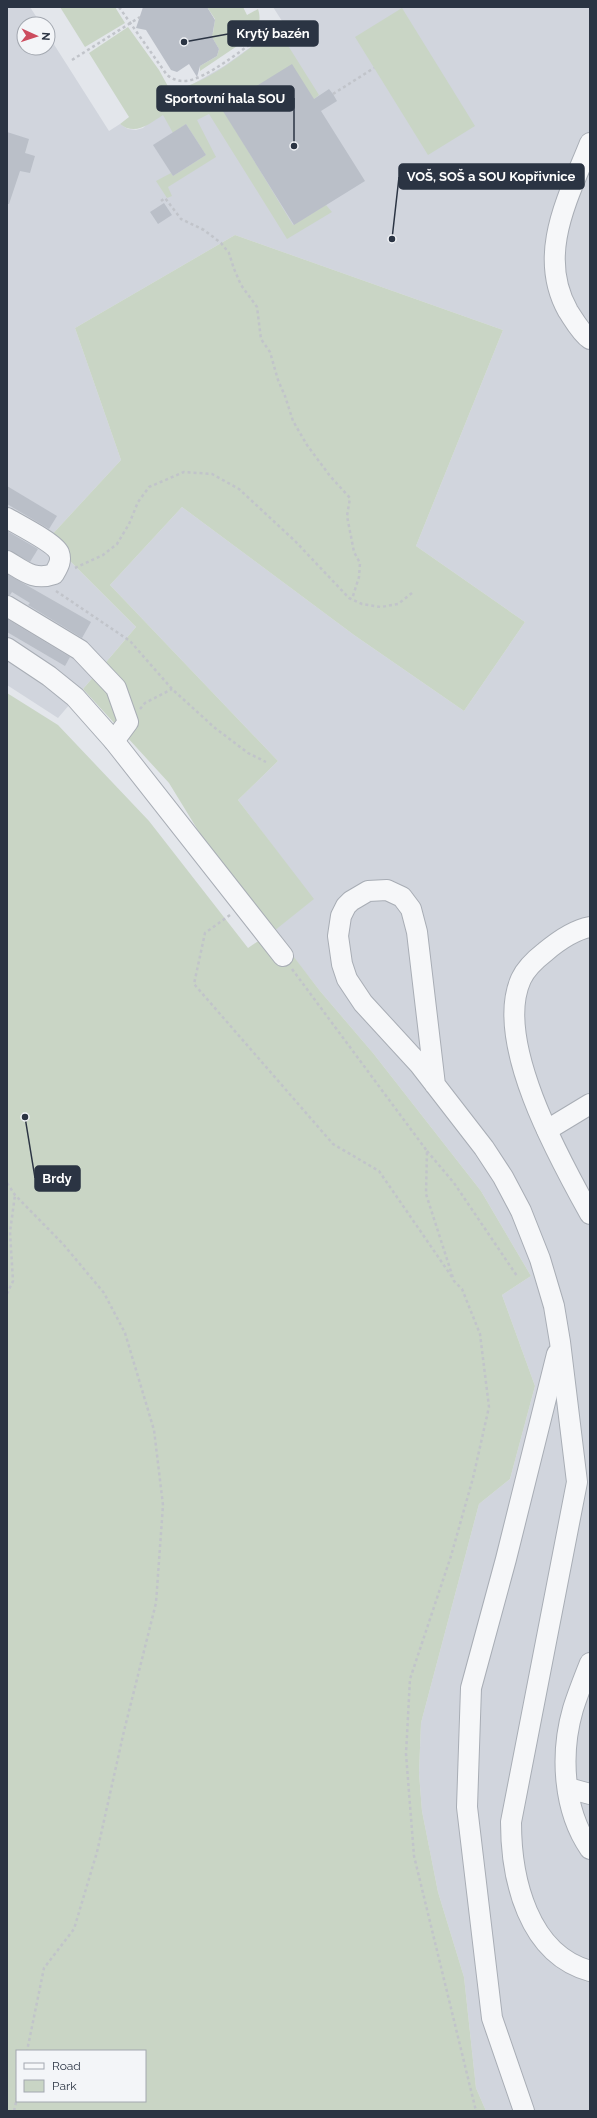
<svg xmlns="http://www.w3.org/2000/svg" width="597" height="2118" font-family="Raleway,sans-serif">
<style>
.built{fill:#d1d5dd}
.green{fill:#c9d5c5;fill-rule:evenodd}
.building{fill:#babfc8}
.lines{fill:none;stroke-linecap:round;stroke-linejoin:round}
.minor-casing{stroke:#a8adb5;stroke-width:22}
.path{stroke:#c1c4ca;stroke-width:2.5;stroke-dasharray:3 3;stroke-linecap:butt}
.minor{stroke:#f6f7f9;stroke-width:20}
.leader{fill:none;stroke:#2b3443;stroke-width:1.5}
.callout-dot{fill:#2b3443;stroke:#f3f5f8;stroke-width:1.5}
.callout{fill:#2b3443;stroke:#2b3443;stroke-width:1.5}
.callout-label{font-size:13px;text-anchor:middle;font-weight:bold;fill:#fff}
</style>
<rect width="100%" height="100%" fill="#e3e6eb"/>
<path class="built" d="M7,7h23l11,17h-17v24h24v-13l61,96 11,-7 8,5 8,1 7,-2 40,-40 10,-4 31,-18 48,-34 1,-7 9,-4 -9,-14h317v2104h-104l-10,-23 -12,-111 -26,-85 -16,-81 -3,-38 2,-50 58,-219 31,-25 25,-93 -33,-91 29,-19 -50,-85 -108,-138 -53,-62 -47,-60 40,-32 -75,-99 40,-39 -168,-176 72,-78 172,128 110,76 61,-89 -109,-76 87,-216 -268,-95 -160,93 46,132 -73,79 88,88 -78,91 -51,-33z"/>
<g class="green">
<path d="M60,7h55l10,16 -40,24z"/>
<path d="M207,7h36l4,8 11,-6c3,9 2,19 -6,27l-52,35v-5l17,-10 2,-7 -9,-15 3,-1 2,-14z"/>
<path d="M402,8l73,118 -47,29 -73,-118z"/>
<path d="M128,27l31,43 11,20c37,-4 77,-41 107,-62l42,67 -5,4 -92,9 71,117 33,-20 6,7 -45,27 -78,-125 -12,6 19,37 -48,30 4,9 -5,2 -11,-17 15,-8 2,3 33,-21 -20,-31 -13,9 -10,-18c-14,9 -28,21 -43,9l9,-7 -40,-64z"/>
<path d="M235,235l268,95 -87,216 109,76 -61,89 -110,-76 -172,-128 -72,78 168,176 -40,39 76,99 -40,32 46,60 53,62 108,138 50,85 -29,19 33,91 -25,93 -31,25 -58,219 -2,50 3,38 16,81 26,85 12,111 10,23h-479v-1418l51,32 91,96 99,127 25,-17 -66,-86 -38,-62 -86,-94 53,-62 -88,-88 73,-79 -46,-132zM17,2051h128v50h-128z"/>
</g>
<g class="building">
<path d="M143,7h64l8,13 -3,17 7,12 -2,7 -17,10 -3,11 -8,-13 -12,8 -6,-2 -25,-40 -10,-2z"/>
<path d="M292,64l22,35 15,-10 4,5 4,7 -16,10 44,70 -71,44 -73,-117z"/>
<path d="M186,124l20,31 -33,21 -20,-31z"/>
<path d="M7,132l22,7 -4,14 10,3 -5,17 -10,-2 -11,33h-2z"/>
<path d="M164,203l8,12 -14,9 -8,-12z"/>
<path d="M7,486l50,30 -8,13 -42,-25z"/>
<path d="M7,531l31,18 -8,13 -23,-12z"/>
<path d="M7,574l84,48 -9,16 -54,-33 2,-2 -18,-11 -2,3h-3z"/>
<path d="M7,619l63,38 -5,9 -58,-34z"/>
</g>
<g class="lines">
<defs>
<g id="minor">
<path d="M590,143c-21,53 -54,111 -22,168 6,9 13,22 22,28"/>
<path d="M7,518c10,6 48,25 52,35 3,8 -1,14 -5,21 -20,7 -30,-3 -47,-13"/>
<path d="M7,606l73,44 36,38 12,34 -14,19"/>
<path d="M7,648l42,28 26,21 39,44 169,215"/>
<path d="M590,927c-16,3 -32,14 -45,25 -9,7 -19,16 -24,27 -28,62 39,181 69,235"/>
<path d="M435,1085l-18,-153 -6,-23 -9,-12 -15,-7 -19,1 -17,10 -5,5 -5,10 -3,20 4,28 5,15 16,24 56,61 65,84 19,29 18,34 19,48 14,47 6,36 17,140 -66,340c0,57 17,132 79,149"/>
<path d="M547,1130l43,-26"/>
<path d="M590,1663c-6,15 -12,30 -17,46 -13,45 -10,101 17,140"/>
<path d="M568,1788l22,6"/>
<path d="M524,2111l-32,-93 -25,-211 4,-119 35,-129 51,-205"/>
</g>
</defs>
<use href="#minor" class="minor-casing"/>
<g class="path">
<path d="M119,7l48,68c8,6 17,8 27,4 24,-8 62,-40 84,-56"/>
<path d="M72,60l68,-43"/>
<path d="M333,94l41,-26"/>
<path d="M161,201l4,-3 16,21 23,11 17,13 8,10 5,16 7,16 16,22 4,32 9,13 8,28 7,16 8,25 14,24 23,31 20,22 -3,18 7,36 6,11 -1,14 -7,22"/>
<path d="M75,568l28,-13 14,-11 12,-20 9,-22 11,-15 35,-15 28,2 27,15 56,52 54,57 13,6 19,3 17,-3 14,-11"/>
<path d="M56,591l74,50 42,48 43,39 33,25 18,9"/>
<path d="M140,709l5,-6 27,-14"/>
<path d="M230,915l-25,18 -11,51 139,160 46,27 73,106"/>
<path d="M292,969l135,182 -1,43 28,87 8,8 18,45 9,73 -16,71 -22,78 -41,123 -4,75 8,102 62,255"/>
<path d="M427,1151l27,32 63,93"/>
<path d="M7,1183l8,12 48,49 41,49 21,40 29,97 9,75 -7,98 -32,128 -27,121 -23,77 -30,39 -17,83"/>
<path d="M7,1294l6,-13 -3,-49 5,-37"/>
<path d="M14,2111l3,-13"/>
</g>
<use href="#minor" class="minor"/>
</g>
<path class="leader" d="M184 42L228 34M294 146L294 98M392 239L399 177M25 1117L35 1178"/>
<g class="callout-dot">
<circle cx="184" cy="42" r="4"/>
<circle cx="294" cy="146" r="4"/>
<circle cx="392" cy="239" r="4"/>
<circle cx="25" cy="1117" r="4"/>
</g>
<g class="callout">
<rect x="228" y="21" width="90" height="25" rx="4"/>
<rect x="157" y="86" width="137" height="25" rx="4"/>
<rect x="399" y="164" width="185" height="25" rx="4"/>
<rect x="35" y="1166" width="45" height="25" rx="4"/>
</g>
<g class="callout-label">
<text x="273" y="38">Krytý bazén</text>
<text x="225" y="103">Sportovní hala SOU</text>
<text x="491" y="181">VOŠ, SOŠ a SOU Kopřivnice</text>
<text x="57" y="1183">Brdy</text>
</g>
<rect width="597" height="2118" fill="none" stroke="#2b3443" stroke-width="16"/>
<rect x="16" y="2050" width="130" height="52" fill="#f3f5f8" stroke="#a3a8b0"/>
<rect x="24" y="2063" width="20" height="6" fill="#f6f7f9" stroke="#a3a8b0"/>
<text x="52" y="2070" font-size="12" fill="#2b3443">Road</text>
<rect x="24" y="2080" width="20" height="12" fill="#c9d5c5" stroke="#a3a8b0"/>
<text x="52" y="2090" font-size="12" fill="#2b3443">Park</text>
<g transform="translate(36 36) rotate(93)"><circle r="19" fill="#f3f5f8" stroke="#a3a8b0"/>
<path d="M0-3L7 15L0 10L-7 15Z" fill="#cc4c5e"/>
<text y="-6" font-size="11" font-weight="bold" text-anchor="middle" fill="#2b3443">N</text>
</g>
</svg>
